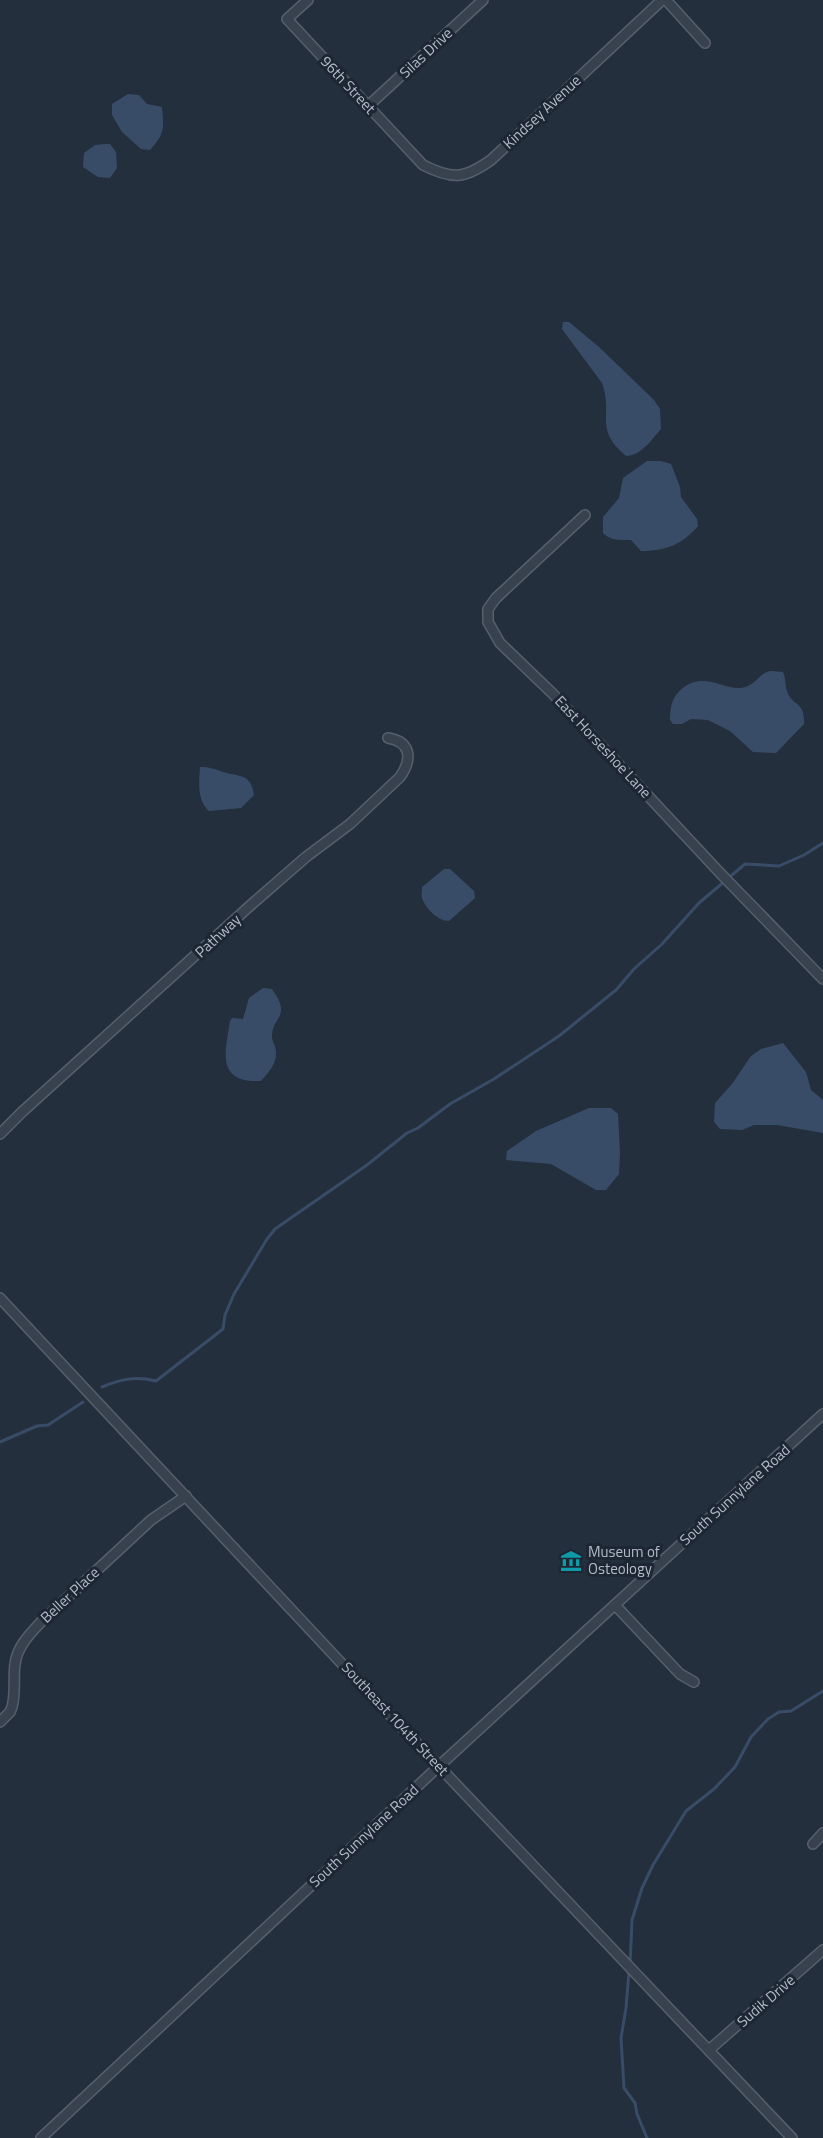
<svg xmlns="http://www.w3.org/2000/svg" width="823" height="2138" font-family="'Titillium Web',sans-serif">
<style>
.water{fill:#394c67}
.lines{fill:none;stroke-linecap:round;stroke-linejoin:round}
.stream{stroke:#394c67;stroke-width:3}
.minor-casing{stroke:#565f6c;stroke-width:12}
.minor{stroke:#38414e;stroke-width:9}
.labels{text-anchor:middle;stroke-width:6;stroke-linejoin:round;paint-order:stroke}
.street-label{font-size:15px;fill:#b4bcc9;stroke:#1d2633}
.poi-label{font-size:15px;fill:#b4bcc9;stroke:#1d2633;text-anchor:start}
</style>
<rect width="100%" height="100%" fill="#242f3e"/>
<g class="water">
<path d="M128,94l11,1 8,9 15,3c2,22 3,26 -12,43l-9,-1 -19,-17 -10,-17v-11z"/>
<path d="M105,144h5l6,8 1,16 -7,10 -12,-1 -15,-10 1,-14 11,-8z"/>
<path d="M563,322h6l30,25 55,53 6,9 1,20c-9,10 -20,27 -35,27 -33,-29 -12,-39 -24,-73l-40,-54z"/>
<path d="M647,461h14l10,3 9,23 1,10 16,22 1,7c-16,19 -33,25 -57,25l-10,-11c-11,0 -20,1 -28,-7v-16l16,-19 4,-20z"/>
<path d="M771,671l12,1c3,7 2,13 4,19 5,16 18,9 17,33l-28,29 -23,-1 -23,-21 -22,-11 -17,-1 -9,5h-9l-3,-4c0,-14 2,-24 14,-33 24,-17 44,8 64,-1 9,-4 13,-14 23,-15z"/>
<path d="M200,767c9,0 15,2 23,5 16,5 28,1 31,23l-13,13 -32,3c-12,-10 -10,-29 -9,-44z"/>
<path d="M444,869h6l24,22 1,7 -26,23c-11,0 -24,-13 -27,-23 -1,-3 0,-7 0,-11z"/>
<path d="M263,988l9,1c21,29 -1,27 0,49 1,5 4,9 4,14 1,12 -8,21 -15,29 -45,2 -36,-28 -31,-60l2,-3 11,1 6,-21z"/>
<path d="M783,1043l23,29 5,18 12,10v33l-46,-8h-23l-12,5 -22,-1 -6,-7 1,-19 17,-19 19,-28 10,-7z"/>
<path d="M589,1108h22l7,6 2,39 -1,21 -13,16h-10l-45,-26 -45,-4 1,-9 29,-20z"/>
</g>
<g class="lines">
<g class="stream">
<path d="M102,1387c19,-8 33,-11 54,-6l67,-52 2,-14 9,-21 33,-55 8,-10 92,-64 40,-32 11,-5 32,-24 44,-25 65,-43 57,-46 18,-21 28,-25 37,-41 46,-39 34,2 25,-11 19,-12"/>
<path d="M0,1442l37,-16 11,-1 35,-23"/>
<path d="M630,1965l2,-45 10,-32 11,-23 33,-54 28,-22 21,-22 16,-30 17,-18 11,-7 12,-1 32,-20"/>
<path d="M629,1971l-3,37 -5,30 3,50 11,15 2,11 10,24"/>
</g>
<defs>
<g id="minor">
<path d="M308,0l-21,19 136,146c30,15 41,14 68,-5l171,-160"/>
<path d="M666,0l39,43"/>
<path d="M368,106l115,-106"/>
<path d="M585,515l-89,83 -8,11v13l12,21 52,50 169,181 102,105"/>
<path d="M0,1134l22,-22 230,-208 54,-47 44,-33 50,-47c12,-17 12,-35 -12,-39"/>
<path d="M0,1298l373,399 419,441"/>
<path d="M615,1605l65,69 14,8"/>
<path d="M0,1722l10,-10 2,-5c4,-14 1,-29 3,-43 2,-17 14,-29 25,-41l111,-103 35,-24"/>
<path d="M813,1844l10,-11"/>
<path d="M709,2050l114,-100"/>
<path d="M41,2138l398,-372 384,-352"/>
</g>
</defs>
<use href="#minor" class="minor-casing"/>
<use href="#minor" class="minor"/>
</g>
<defs>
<symbol id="museum-bare" viewBox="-9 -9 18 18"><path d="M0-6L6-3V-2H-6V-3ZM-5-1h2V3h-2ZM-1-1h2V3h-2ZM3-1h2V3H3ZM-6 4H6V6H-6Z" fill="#0f9aa8" stroke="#1d2633" stroke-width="2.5" paint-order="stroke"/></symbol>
</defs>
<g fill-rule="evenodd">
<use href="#museum-bare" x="556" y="1546" width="30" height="30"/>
</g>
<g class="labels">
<g class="street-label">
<text transform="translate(426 53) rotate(-43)" y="5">Silas Drive</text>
<text transform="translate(348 85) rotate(47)" y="5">96th Street</text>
<text transform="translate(542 112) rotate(-43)" y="5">Kindsey Avenue</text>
<text transform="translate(603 747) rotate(47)" y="5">East Horseshoe Lane</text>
<text transform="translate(218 936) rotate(-43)" y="5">Pathway</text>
<text transform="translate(735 1495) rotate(-42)" y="5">South Sunnylane Road</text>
<text transform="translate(70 1595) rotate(-43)" y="5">Beller Place</text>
<text transform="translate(395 1719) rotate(47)" y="5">Southeast 104th Street</text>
<text transform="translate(364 1836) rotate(-43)" y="5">South Sunnylane Road</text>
<text transform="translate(766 2001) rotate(-41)" y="5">Sudik Drive</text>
</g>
<g class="poi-label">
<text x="588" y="1557">Museum of<tspan x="588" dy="17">Osteology</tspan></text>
</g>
</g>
</svg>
